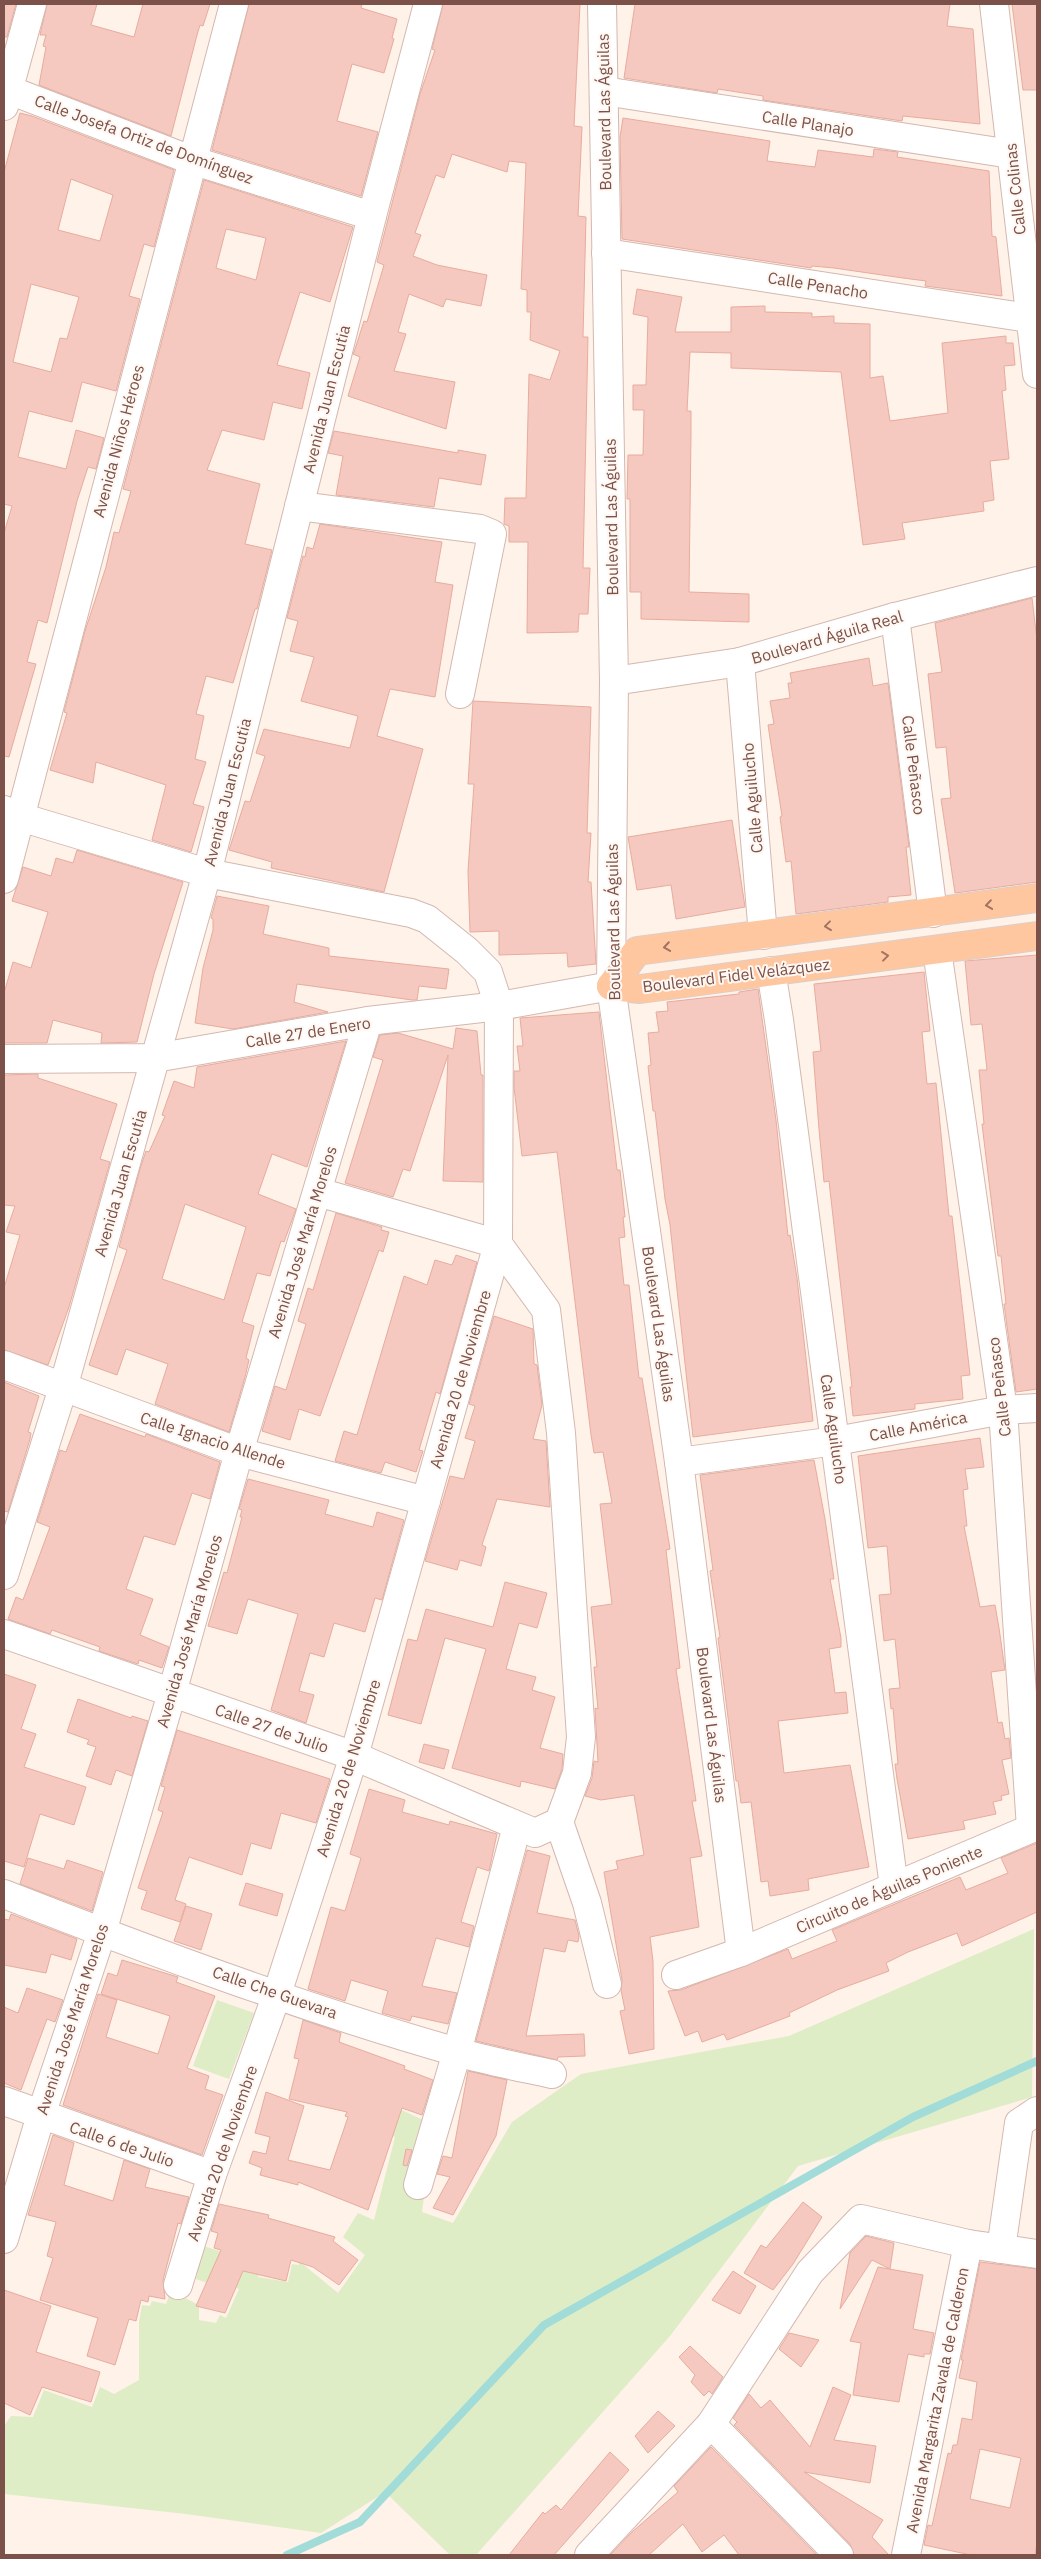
<svg xmlns="http://www.w3.org/2000/svg" width="1041" height="2559" font-family="'IBM Plex Sans',sans-serif">
<style>
.green{fill:#deedc6}
.lines{fill:none;stroke-linecap:round;stroke-linejoin:round}
.stream{stroke:#a1dcd9;stroke-width:8}
.building{fill:#f5c9bf;stroke:#e9ab9e;fill-rule:evenodd}
.minor-casing{stroke:#d4b8b0;stroke-width:30}
.major-casing{stroke:#dacecc;stroke-width:30}
.minor{stroke:#fff;stroke-width:28}
.major{stroke:#ffc79f;stroke-width:28}
.oneway{stroke:#a37464}
.labels{text-anchor:middle;stroke-width:4;stroke-linejoin:round;paint-order:stroke}
.street-label{font-size:16px;fill:#7b514a;stroke:#fff7f1}
</style>
<rect width="100%" height="100%" fill="#fef2e9"/>
<g class="green">
<path d="M1034,1929l-2,168 -234,69 -128,170 -194,219h-26l-65,-63 -64,41 -135,-19 -182,-20v-68l7,-10 22,1 11,-27 48,17 8,-20 14,7 25,-14v-58l3,-17 8,1 2,-5 14,3 5,-13 28,14v15l17,3 4,-8 6,3 13,-29 -17,-8 -4,6 -22,-8 8,-33 30,10 30,-1 -6,22 30,5 4,-18 7,1v-4l39,32 27,-38 -22,-18 15,-24 16,7 21,-83 -25,-11 23,-20 28,13 19,-19 -25,88 9,9 -2,15 31,11 59,-101 69,-48 208,-38z"/>
<path d="M217,2000l37,13 -25,66 -36,-13z"/>
</g>
<g class="lines">
<path class="stream" d="M287,2555l73,-33 184,-197 369,-208 124,-56"/>
</g>
<g class="building">
<path d="M4,4h12l-9,33h-3z"/>
<path d="M47,4h50l-6,21 43,12 9,-33h67l-7,22 -3,-1 -3,10 -26,101 -132,-51 7,-38 -3,-1 3,-11h-6z"/>
<path d="M249,4h113l-1,4 36,11 -5,19 2,1 -10,34 -32,-9 -15,57 41,11 -17,64 -149,-46z"/>
<path d="M443,4h137l-6,122 8,1 -4,89 8,1 -3,120h5l-5,231h7l-2,46h-9l-1,18 -51,1 1,-91h-19v-16l-5,-2 1,-26h21l3,-124 21,6 10,-29 -30,-11 1,-28h-4v-22l-6,-1 5,-126 -17,-2 -2,11 -55,-18 -8,24 -8,-3 -21,58 6,2 -8,21 24,9 50,10 -6,31 -35,-7 -3,8 -34,-13 -11,38 8,2 -12,37 61,11 -9,47 -98,-33 12,-39 -7,-3 2,-5 9,-28 3,1 17,-57 -7,-3 43,-168 15,-44 -3,-1z"/>
<path d="M635,4h315l-3,22 26,3 7,95 -77,-8 -1,5 -139,-21v-4l-45,-7 -1,4 -93,-15z"/>
<path d="M1012,4h25v86h-14z"/>
<path d="M20,113l12,3 142,54 -20,77 -10,-3 -15,52 11,3 -24,92 -34,-9 -10,40 -43,-11 -11,46 48,12 10,-39 28,8 -8,31 -8,-2 -11,34 -30,122 -9,-3 -11,42 9,2 -27,93 -5,-1v-223l8,-27 -8,-2v-332zM71,179l42,16 -13,46 -42,-11zM31,284l48,13 -12,42 -7,-1 -9,34 -38,-10z"/>
<path d="M623,118l147,23 -3,20 48,6 3,-17 55,7 1,-8 24,3 -1,5 92,14 3,65 4,1 6,59 -77,-10 1,-5 -23,-3 -69,-10 -22,-2 -1,2 -189,-29 -2,-102z"/>
<path d="M204,180l149,47 -23,75 -30,-10 -23,73 33,8 -8,36 -29,-7 -9,38 -42,-10 -15,40 53,14 -15,60 27,6 -15,59h-2l-22,74 -27,-7 -10,38 8,2 -9,43 11,3 -13,42 11,3 -13,45 -39,-12 14,-55 -70,-23 -3,21 -43,-13 17,-57 -3,-1 21,-81 21,-64 8,-35 5,1 12,-42 -8,-2zM226,229l40,9 -10,42 -40,-12z"/>
<path d="M637,289l45,8 -7,35h56v-25l34,-1v6l47,1v4l22,-1v7l36,1v54l13,-2 7,45 58,-8 -6,-70 64,-7v7h7l2,22 -11,1 2,24 -4,1 7,68 -19,2 4,39 -11,2 1,9 -82,12 3,16 -42,6 -22,-173 -110,-4v-15l-41,-1 -3,59h4v22l-2,159 60,2v28l-108,-3v-27h-11v-93h-3l1,-44h15l1,-45h-11v-25h13l2,-68 -15,-3z"/>
<path d="M334,431l124,22v-3l28,5 -5,30 -42,-7 -5,29 -98,-12 7,-39 -15,-3z"/>
<path d="M320,524l122,18 -7,40 18,3 -18,112 -45,-8 -13,47 46,13 -39,143 -113,-24 1,-6 -43,-12 16,-49 5,1 15,-46 -9,-3 8,-24 86,19 8,-32 -57,-15 13,-44 -24,-6 8,-30 -11,-3 16,-62 2,1 2,-10 6,2z"/>
<path d="M1032,598l5,42v242l-82,11 -14,-94 10,-1 -5,-51 -10,1 -8,-74 14,-2 -7,-49z"/>
<path d="M869,658l4,28 15,-3 21,164h-3l5,48 -23,2v5l-92,12 -5,-53 -5,1 -6,-45 2,-1 -14,-91 6,-1 -4,-23 20,-3 -2,-15h4l-2,-10z"/>
<path d="M473,701l118,6 -4,126h4l-3,49h3l5,82 -28,3 -1,-14 -68,2v-24l-29,1 -2,-61 6,-87h-6z"/>
<path d="M732,820l13,87 -69,12 -5,-34 -34,5 -9,-53z"/>
<path d="M77,850l106,32 -29,92 -17,68 -36,1 1,-10 -49,-13 -6,23h-43v-50l9,-31 18,6 17,-56 -36,-11 11,-34 28,9 5,-18 17,5z"/>
<path d="M217,896l52,10 -6,28 66,14v8l120,13 -3,20 -27,-3 -2,14h-5l-115,-16 -3,18 34,10 -95,17 -38,-6 8,-55 10,-38v-11l-2,-1z"/>
<path d="M1037,955v434l-21,3 -12,-88h2l-5,-48h-3l-16,-132h2l-5,-54h8l-5,-46 -11,1 -6,-64z"/>
<path d="M924,972l6,59 -8,1 5,52 9,-1 13,133h3l18,159 -9,1 2,23 -48,5v5l-62,7 -3,-29h2l-23,-206 -5,1 -5,-53 -6,-77 8,-1 -7,-67z"/>
<path d="M758,989l18,131 12,116 2,-1 7,43 16,143 -120,16 -23,-212 -5,-26 -10,-88h-2l-5,-45 3,-1 -3,-32 11,-1 -3,-20 12,-1 -1,-9 72,-8v-2z"/>
<path d="M599,1012l18,158h3l5,47h-2l2,20 -6,1 5,47h5l10,93h3l28,171 -4,1 14,118 -4,1 20,132h-4l10,55 -12,2 9,69 -49,10 3,24 1,88 -25,5 -9,-43 5,-1 -4,-20 1,-10 -18,-108 14,-3 -2,-8 28,-6 -10,-60 -33,5 -16,-4 7,-18 2,-17 4,1 -3,-54 3,1 -4,-42h3l-6,-60 21,-3 -12,-100 12,-1 -9,-51 -9,1 -3,-18 -34,-283 -35,4 -8,-69v-16h6l-3,-25h6l-3,-28z"/>
<path d="M456,1028l21,3 4,44h2v107l-40,-1 5,-126 -38,116 -7,-2 -10,28 -48,-14 38,-123 -10,-3 7,-22 18,-2 55,16z"/>
<path d="M346,1041l-39,126 -35,-13 -14,40 38,15 -12,33 -3,-1 -11,35 -13,-3 -15,49 12,4 -8,32 3,2 -4,17 -16,55 -74,-28 13,-40 -42,-15 -9,26 -28,-10 38,-115 -8,-3 21,-78 6,-18 3,1 16,-36 -3,-1 12,-34 20,7 3,-21zM185,1204l61,23 -22,73 -62,-21z"/>
<path d="M38,1074v4l79,26 -17,55 10,3 -41,145 -21,58 -44,-15v-62l16,-53 -14,-3 9,-26 -11,-1v-130z"/>
<path d="M336,1213l46,14 -1,3 8,2 -6,20 -4,-2 -59,166 -21,-7 -9,31 -28,-9 13,-45 11,4 20,-66 -8,-3 10,-33 5,2z"/>
<path d="M456,1255l21,7 -37,132 -4,-2 -17,58 4,1 -7,21 -31,-10 -4,11 -46,-12 9,-30 13,4 47,-159 23,9 8,-25 17,5z"/>
<path d="M494,1316l39,13 1,35 3,1 5,40 -9,34 13,2 4,66 -53,-8 -15,46 4,2 -5,19 -21,-6 -3,10 -32,-9 25,-85 14,3 11,-38 -10,-3 10,-32 -6,-2z"/>
<path d="M4,1382l35,14 -11,36 3,1 -1,6 -22,73 -4,-1z"/>
<path d="M80,1414l65,23 1,-3 74,28 -10,37 -18,-6 -17,52 -31,-9 -18,53 27,10 -13,36 29,12 -7,21 -23,-8 -1,4 -39,-13 1,-4 -48,-17 -2,4 -42,-15 8,-22 7,3 27,-73 -13,-5 23,-72 6,2z"/>
<path d="M980,1438l4,29 -19,2 3,20 -5,1 4,36h-3l16,81 15,-2 4,23 6,42 -14,2 7,51 4,-1 3,17 4,-1 2,20 -9,2 7,34 -8,2 1,4 -9,2 3,12 -33,7 2,8 -57,10 -11,-60 -2,-15h3l-5,-56 -2,1 -2,-20 11,-1 -5,-49 -11,2 -5,-46 12,-1 -4,-48 -19,2 -10,-92z"/>
<path d="M814,1460l11,59 9,60h-4l11,59v9l-12,2 6,44 11,-1 2,21 -70,8 6,52 66,-8 19,102 -61,12 1,11 -39,6 -2,-15 -7,1 -10,-80 -10,1 -3,-22h-2l-18,-143 2,-1 -10,-66 3,-1 -13,-95z"/>
<path d="M248,1479l81,21 -4,14 48,13 4,-15 27,8 -22,80 -7,-2 -10,34 -31,-9 -10,34 -14,-4 -11,38 15,4 -8,28 -35,-13 27,-96 -50,-15 -11,35 -29,-8 16,-54 3,1 15,-56h-2l2,-7 -3,-1z"/>
<path d="M505,1582l42,11 -10,35 -18,-5 -13,46 30,8 -4,13 23,7 -15,51 23,6 -1,15 -7,20 -34,-8 -1,6 -68,-19 34,-119 -41,-11 -24,86 -33,-9 20,-76 9,2 9,-32 67,18z"/>
<path d="M4,1674l32,11 -15,44 15,5 -12,33 62,20 -12,38 -34,-11 -16,53 -20,-6z"/>
<path d="M78,1699l53,19 1,-2 16,5 -16,55 -16,-6 -5,15 -25,-9 10,-29 -9,-3 2,-4 -22,-8z"/>
<path d="M177,1730l153,49 -14,44 -35,-10 -10,36 -20,-6 -9,32 -53,-18 -14,43 11,4 -6,18 -39,-13 6,-18 -9,-3 25,-76 -5,-2 7,-23 -4,-1z"/>
<path d="M424,1744l25,6 -5,19 -25,-7z"/>
<path d="M369,1789l36,11 -3,12 47,13 1,-4 47,13 -8,37 -12,-4 -16,55 13,4 -5,21 -33,-9 -14,48 35,7 -9,31 -36,-8 -2,5 -28,-8 6,-22 -37,-11 -6,21 -37,-12 23,-82 14,4 16,-53 -11,-4z"/>
<path d="M1037,1843v69l-75,34 -5,-13 -49,19 -22,11 3,8 -52,19 -48,23 1,3 -63,24 -3,-6 -22,8 -4,-11 -13,5 -17,-45 13,-1 107,-41 4,10 45,-18 -5,-11 128,-53 6,13 42,-17 -7,-15z"/>
<path d="M527,1850l23,6 -13,57 38,7 4,16 -1,6 -10,-2 -3,12 -21,-4 -18,88 58,-2 1,22 -27,1 -1,3 -81,-19z"/>
<path d="M28,1858l36,11 3,-9 36,12 -11,39 -72,-27z"/>
<path d="M246,1883l37,11 -6,22 -38,-11z"/>
<path d="M186,1906l26,8 -11,36 -27,-9z"/>
<path d="M11,1914l66,25 -6,21 -20,-6 -5,19 -42,-8v-46l5,1z"/>
<path d="M122,1960l56,17 -2,5 39,14 -28,72 22,8 -4,13 18,6 -21,60 -139,-50 35,-111 19,6 -11,37 52,17 12,-38 -69,-22 7,-21 9,3z"/>
<path d="M27,1988l36,12 -8,22 -8,-3 -26,71 -17,-7v-76l14,6z"/>
<path d="M303,2020l38,13 -2,9 66,24 -1,3 29,11 -11,35 -20,-7 -34,102 -70,-28v3l-38,-10 2,-7 -13,-5 4,-12 13,3 4,-17 -15,-4 11,-41 38,14 -16,54 42,10 18,-53 -3,-1 2,-4 -58,-13 10,-40 -5,-1z"/>
<path d="M468,2071l39,9 -11,56 -43,79 -20,-7 17,-31 -13,-3 6,-18 9,2z"/>
<path d="M53,2135l21,8 -10,42 49,16 11,-41 26,9 -5,18 44,10 -8,27 -3,-1 -15,57 2,19 -16,-3 -1,6 -7,-2 -5,21 -7,-2 -14,46 -28,-9 11,-38 -58,-18 13,-42 -6,-2 9,-34 -28,-7z"/>
<path d="M406,2149l6,1 -5,16 -4,-1z"/>
<path d="M803,2202l19,15 -29,47 -20,26 -29,-17 17,-28 5,3z"/>
<path d="M219,2204l50,11 -1,3 67,19 -2,4 25,19 -19,25 -26,-18 -22,-7 -5,21 -43,-10 -18,42 -29,-7 25,-56 -7,-2 4,-15 -7,-2z"/>
<path d="M866,2236l28,7 -4,26 -18,-9 -32,49 10,-56z"/>
<path d="M980,2262l57,7v274l-2,12h-64l-47,-10 4,-20 4,1 16,-73 3,1 2,-9h4l5,-27 10,2 5,-38 -18,-4 4,-18h-2zM980,2449l41,9 -11,50 -40,-9z"/>
<path d="M878,2267l45,8 -10,54 21,4 -4,21h-6v3l-16,-3 -9,48 -46,-7 8,-52 -11,-2z"/>
<path d="M733,2271l23,15 -16,28 -28,-14z"/>
<path d="M4,2290l47,16 -15,46 64,20 -9,30 -49,-15 -12,28 -26,-12z"/>
<path d="M789,2333l30,7 -18,27 -22,-18z"/>
<path d="M690,2346l33,31 -11,17 -3,-3 -5,5 -13,-14 4,-7 -16,-18z"/>
<path d="M833,2387l18,8 -17,45 42,6 -6,37 -66,-11 79,48 -11,17 17,18h-35l-4,-11 -116,-119 3,-3 -4,-4 16,-24 12,14 9,-8 40,47z"/>
<path d="M658,2411l17,15 -27,27 -13,-17z"/>
<path d="M711,2447l106,108h-78l-15,-20 -22,17 -19,-28 -34,31h-39l22,-23 46,-40 -4,-6z"/>
<path d="M610,2452l19,18 -75,85h-45l34,-43 2,2 11,-9 5,5z"/>
</g>
<g class="lines">
<defs>
<g id="minor">
<path d="M602,4l12,677 -3,305 68,476 62,490"/>
<path d="M994,4l43,370"/>
<path d="M4,88l187,72 181,56"/>
<path d="M604,91l407,63"/>
<path d="M4,106l28,-102"/>
<path d="M606,253l423,65"/>
<path d="M299,506l181,23 12,5 -32,160"/>
<path d="M895,617l38,296"/>
<path d="M740,662l23,273"/>
<path d="M614,681l126,-19 155,-45 142,-36"/>
<path d="M4,810l16,7 187,56 204,40 16,6 40,32 21,21 11,34 -1,238 -144,512 -77,238 -65,181 -34,110"/>
<path d="M4,879l230,-875"/>
<path d="M937,950l66,460 28,418"/>
<path d="M771,971l8,49 115,867"/>
<path d="M4,1059l151,-1 213,-37 131,-15 112,-20"/>
<path d="M4,1365l235,87 187,49"/>
<path d="M679,1462l157,-21 167,-31 34,-2"/>
<path d="M4,1575l59,-187 144,-515 165,-657 56,-212"/>
<path d="M4,1634l350,122 181,77 24,-11 18,-49 4,-36 -20,-304 -15,-123 -48,-66 -180,-52"/>
<path d="M559,1822l28,81 20,81"/>
<path d="M4,1894c148,58 299,114 453,158 31,9 63,15 95,22"/>
<path d="M676,1975l65,-23 296,-126"/>
<path d="M4,2101l208,74"/>
<path d="M418,2185l39,-133 60,-226"/>
<path d="M4,2239l37,-124 61,-183 70,-239 67,-241 129,-431"/>
<path d="M1001,2249l18,-126 18,-12"/>
<path d="M711,2424l128,131"/>
<path d="M589,2555l122,-131 99,-152 51,-53 107,25 69,10"/>
<path d="M906,2555l62,-311"/>
</g>
<g id="major">
<path d="M611,986l26,-35 400,-53"/>
<path d="M611,986l29,3 397,-53"/>
</g>
</defs>
<use href="#minor" class="minor-casing"/>
<use href="#major" class="major-casing"/>
<use href="#minor" class="minor"/>
<use href="#major" class="major"/>
</g>
<defs><path id="oneway-chevron" d="M-2-3.5L2.5 0L-2 3.5" fill="none" stroke-width="1.6" stroke-linecap="round" stroke-linejoin="round" transform="scale(1.25)"/></defs>
<g class="oneway">
<use href="#oneway-chevron" transform="translate(989 905) rotate(172)"/>
<use href="#oneway-chevron" transform="translate(828 926) rotate(173)"/>
<use href="#oneway-chevron" transform="translate(667 947) rotate(172)"/>
<use href="#oneway-chevron" transform="translate(885 956) rotate(-7)"/>
</g>
<g class="labels">
<g class="street-label">
<text transform="translate(604 112) rotate(-91)" y="6">Boulevard Las Águilas</text>
<text transform="translate(808 123) rotate(9)" y="6">Calle Planajo</text>
<text transform="translate(144 139) rotate(20)" y="6">Calle Josefa Ortiz de Domínguez</text>
<text transform="translate(1015 189) rotate(-96)" y="6">Calle Colinas</text>
<text transform="translate(818 285) rotate(9)" y="6">Calle Penacho</text>
<text transform="translate(326 399) rotate(-76)" y="6">Avenida Juan Escutia</text>
<text transform="translate(118 441) rotate(-75)" y="6">Avenida Niños Héroes</text>
<text transform="translate(611 517) rotate(-91)" y="6">Boulevard Las Águilas</text>
<text transform="translate(827 637) rotate(-16)" y="6">Boulevard Águila Real</text>
<text transform="translate(914 765) rotate(83)" y="6">Calle Peñasco</text>
<text transform="translate(227 792) rotate(-76)" y="6">Avenida Juan Escutia</text>
<text transform="translate(752 798) rotate(-95)" y="6">Calle Aguilucho</text>
<text transform="translate(613 922) rotate(-91)" y="6">Boulevard Las Águilas</text>
<text transform="translate(736 975) rotate(-7)" y="6">Boulevard Fidel Velázquez</text>
<text transform="translate(308 1032) rotate(-9)" y="6">Calle 27 de Enero</text>
<text transform="translate(120 1183) rotate(-74)" y="6">Avenida Juan Escutia</text>
<text transform="translate(302 1242) rotate(-73)" y="6">Avenida José María Morelos</text>
<text transform="translate(659 1324) rotate(82)" y="6">Boulevard Las Águilas</text>
<text transform="translate(460 1379) rotate(-74)" y="6">Avenida 20 de Noviembre</text>
<text transform="translate(999 1387) rotate(-97)" y="6">Calle Peñasco</text>
<text transform="translate(918 1426) rotate(-11)" y="6">Calle América</text>
<text transform="translate(834 1429) rotate(82)" y="6">Calle Aguilucho</text>
<text transform="translate(213 1440) rotate(18)" y="6">Calle Ignacio Allende</text>
<text transform="translate(189 1631) rotate(-74)" y="6">Avenida José María Morelos</text>
<text transform="translate(712 1725) rotate(83)" y="6">Boulevard Las Águilas</text>
<text transform="translate(272 1728) rotate(19)" y="6">Calle 27 de Julio</text>
<text transform="translate(348 1768) rotate(-73)" y="6">Avenida 20 de Noviembre</text>
<text transform="translate(889 1889) rotate(-23)" y="6">Circuito de Águilas Poniente</text>
<text transform="translate(275 1992) rotate(19)" y="6">Calle Che Guevara</text>
<text transform="translate(72 2019) rotate(-72)" y="6">Avenida José María Morelos</text>
<text transform="translate(122 2144) rotate(19)" y="6">Calle 6 de Julio</text>
<text transform="translate(222 2153) rotate(-71)" y="6">Avenida 20 de Noviembre</text>
<text transform="translate(937 2400) rotate(-79)" y="6">Avenida Margarita Zavala de Calderon</text>
</g>
</g>
<rect width="1041" height="2559" fill="none" stroke="#7b514a" stroke-width="10"/>
</svg>
